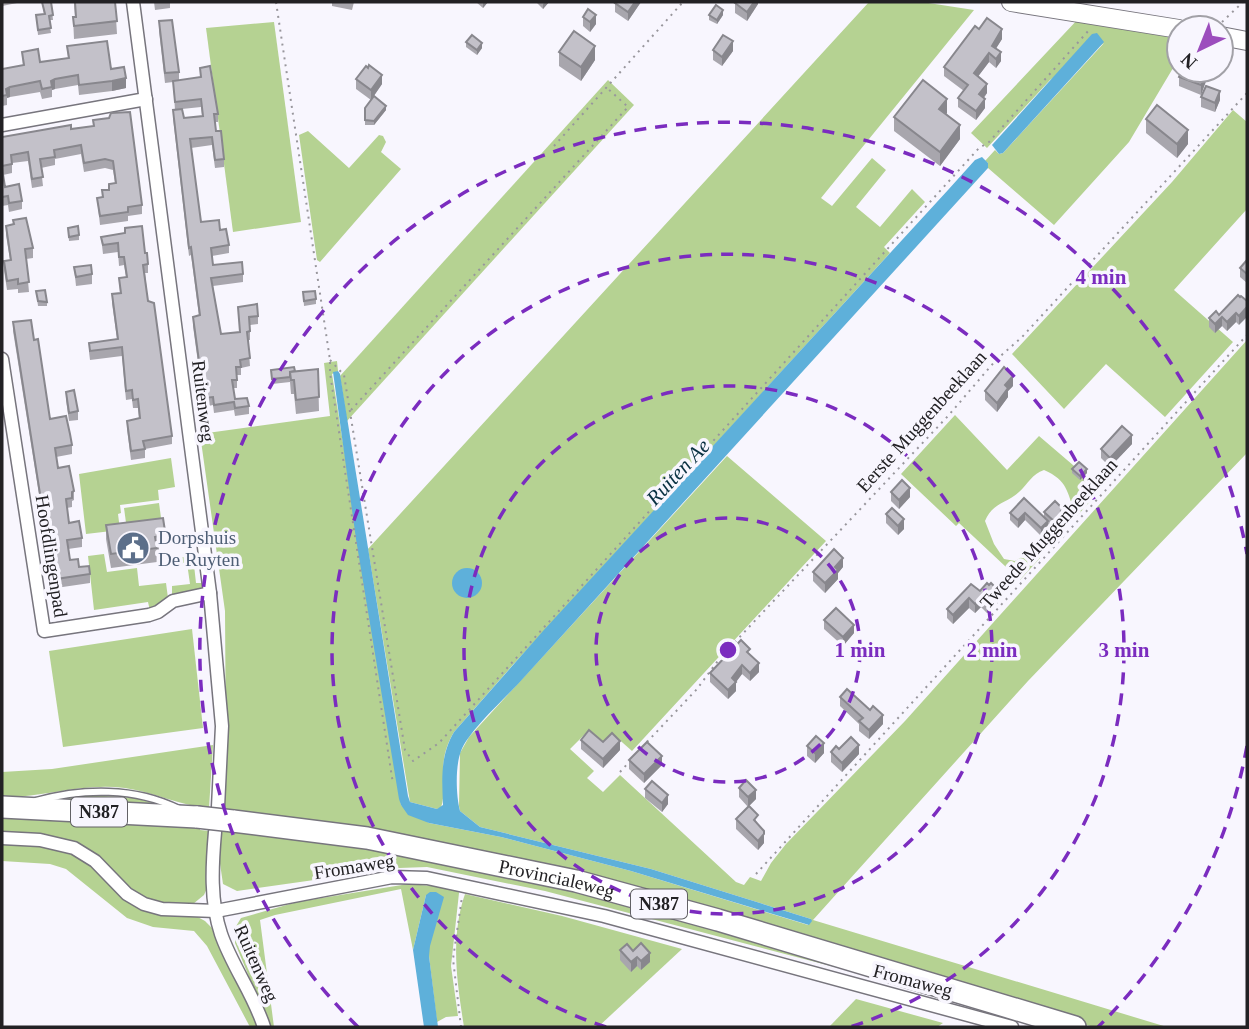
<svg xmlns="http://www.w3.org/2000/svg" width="1249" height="1029" font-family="'Times New Roman',serif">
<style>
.green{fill:#b5d292}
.water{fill:#5eb0da}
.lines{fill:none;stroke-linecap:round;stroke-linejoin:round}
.service-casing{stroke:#77757d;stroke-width:9}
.minor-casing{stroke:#77757d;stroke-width:15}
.secondary-casing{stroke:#77757d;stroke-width:20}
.trunk-casing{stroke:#77757d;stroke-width:24}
.path{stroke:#98969c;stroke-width:2;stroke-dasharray:2 5;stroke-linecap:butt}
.service{stroke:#fff;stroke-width:6}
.minor{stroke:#fff;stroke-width:12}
.secondary{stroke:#fff;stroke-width:18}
.trunk{stroke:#fff;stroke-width:21}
.trunk-bridge-casing{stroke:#77757d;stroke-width:24;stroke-linecap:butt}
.trunk-bridge{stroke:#fff;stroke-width:21}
.wall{fill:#a8a6ad;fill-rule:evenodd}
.shaded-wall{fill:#88878d}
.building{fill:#c3c1c9;stroke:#88878d;stroke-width:2}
.ring{fill:none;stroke:#7b2cbf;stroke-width:3.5;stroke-dasharray:12 9}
.labels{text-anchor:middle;stroke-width:7;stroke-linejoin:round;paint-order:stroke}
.shield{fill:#f8f6fe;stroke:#626165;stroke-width:2}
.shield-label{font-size:18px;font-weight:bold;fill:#222124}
.street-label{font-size:19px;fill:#222124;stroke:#f8f6fe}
.service-label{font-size:19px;fill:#4e5e75;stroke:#f8f6fe;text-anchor:start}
.water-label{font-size:21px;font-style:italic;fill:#0a3142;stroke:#f8f6fe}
.centre{fill:#7b2cbf;stroke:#f8f6fe;stroke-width:3.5}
.ring-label{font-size:21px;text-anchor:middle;font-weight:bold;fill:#7b2cbf;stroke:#f8f6fe;stroke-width:7;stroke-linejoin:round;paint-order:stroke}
</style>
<rect width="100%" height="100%" fill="#f8f6fe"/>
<g class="green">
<path d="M869,2h53l52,8 -153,188 11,8 40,-48 14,12 -30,37 24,20 32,-38 13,13 -41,45 6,6 -379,414 -57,65c-19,32 -5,48 -13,76l-4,1 -27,-7 -42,-253z"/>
<path d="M1079,18l100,15v25l-50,84 -75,83 -66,-57v-5l-3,-2 10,-11 4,4 4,-1 101,-110 -54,37 -63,68 -16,-15z"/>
<path d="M274,22l27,200 -68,10 -27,-204z"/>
<path d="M608,80l26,25 -287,316 -7,-45z"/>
<path d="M1233,110l14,12v87l-73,81 59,52 -68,75 -59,-53 -42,45 -52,-55 160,-172z"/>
<path d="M308,131l41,37 30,-33 4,1 3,6 -5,10 20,17 -81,93 -3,-2 -18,-125z"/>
<path d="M1247,340v113l-219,228 -215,239 354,107h-73l-717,-197 -155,-21 4,-53 -1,-145 -25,-177 130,-18 -6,-53 13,-2 1,10 -6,3 69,431 28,18 72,14 130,34 177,54 3,-6 -160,-50 -171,-42 -20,-16 -1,-5 1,-53 9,-16 258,-281 99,85 -194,210 -18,-16 -12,13 -17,-14 -15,15 24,22 -7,7 16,14 17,-17 116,107 8,3 6,-8 11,4 10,-18 15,-19 119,-123z"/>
<path d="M955,415l52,55 32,-34 62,53 -24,27c-11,-21 -6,-34 -33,-46 -12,4 -16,14 -25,22 -12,11 -27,11 -34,29l9,23 10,15 11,2 15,-9 10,6 -20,22 -61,-57 -3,3 -55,-52z"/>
<path d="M171,458l4,29 -17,3 1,10 -39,5 1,8 -3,1 2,16 -34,4 -7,-60z"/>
<path d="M159,503l3,22 -35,5 -3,-22z"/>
<path d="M104,554l3,18 30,-4 2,18 27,-3 2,15 -18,13 -2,-9 -54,8 -6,-54z"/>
<path d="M193,556l3,27h8l-4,7 -28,6v-10l18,-2 -3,-21 -9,1 -1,-6z"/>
<path d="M192,629l11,99 -140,19 -14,-96z"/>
<path d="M213,745l-4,63c-29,-2 -55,-16 -84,-20 -42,-6 -82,10 -123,9v-25l50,-3z"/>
<path d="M88,795l48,3 40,12 -133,-8z"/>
<path d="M2,813l198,11v6l10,1 -2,55 -4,9 -11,9 -30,1 -26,-9 -40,-38 -95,-24z"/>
<path d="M220,827l74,6 309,60 308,94 -366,-96 -118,-24 -28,1 -162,23 -14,-7 -5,-34z"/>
<path d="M2,842l56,5 27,12 34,33 75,23 11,6 9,9 45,97h-9l-43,-81 -13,-15 -41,-4 -26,-9 -61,-49 -16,-5 -48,-3z"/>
<path d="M408,884l49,4 2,5 -8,73 7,50 -12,1 -9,5 -8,-66 -3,-61 -13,55 -12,-61 -126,26 -15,5 14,107h-4l-35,-84v-15l6,-10 56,-16z"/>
<path d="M465,894l97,22 120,33 -84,78h-134c-7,-44 -14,-90 1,-133z"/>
<path d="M856,999l87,24 -6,4h-108z"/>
</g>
<g class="water">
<path d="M1097,33l7,9 -101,111 -4,1 -7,-9 100,-111z"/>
<path d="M982,157l6,6v5l-470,516c-15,16 -50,48 -57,67 -6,16 -5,44 -1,60l20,16 171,42 160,50 1,2 -3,4 -178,-54 -130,-34 -72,-14 -21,-8 -7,-10 -2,-6 -43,-260 -23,-167 5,-1 2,3 68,422 2,6 27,7 6,-4c-1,-26 -3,-49 11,-73l89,-101 405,-441 27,-30z"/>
<circle cx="467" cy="583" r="15"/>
<path d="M430,892h6l8,5 -14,49 -1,10 9,71h-14l-11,-77 13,-55z"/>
</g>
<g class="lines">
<defs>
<path id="service" d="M36,801c47,-13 99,-14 143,8"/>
<g id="minor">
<path d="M133,2l77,591 12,133 -4,81"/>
<path d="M2,125l144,-26"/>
<path d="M2,359l42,272 105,-16 9,-3 15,-11 37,-8"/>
<path d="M215,832c-3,34 -5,69 6,102 11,32 33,61 43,93"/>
<path d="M2,838l38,2 34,8 21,13 32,33 17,10 18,5 54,2 176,-34 35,1 177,38 408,111"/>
</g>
<g id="secondary">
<path d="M1011,2l168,27"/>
<path d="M1221,36l26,5"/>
</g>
<g id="trunk">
<path d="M2,807l195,10"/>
<path id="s1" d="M233,821l134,17 209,43 142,39 357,107"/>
</g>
</defs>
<use href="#service" class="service-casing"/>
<use href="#minor" class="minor-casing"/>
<use href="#secondary" class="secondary-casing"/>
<use href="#trunk" class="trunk-casing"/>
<g class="path">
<path d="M276,2l54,358v13l63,411"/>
<path d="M1190,20l25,4"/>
<path d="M1222,22l21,-20"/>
<path d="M554,146l129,-144"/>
<path d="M330,360l14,15 61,375 8,11 26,-18 540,-595 10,-6 101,-113"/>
<path d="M351,410l277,-303 -22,-20"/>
<path d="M647,742l50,-53 23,-31 30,-32 198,-210 48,-56 26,-23 225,-244"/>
<path d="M620,772l9,-10"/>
<path d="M756,874l491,-539"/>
<path d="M461,1027l-8,-68 9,-62"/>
</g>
<use href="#service" class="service"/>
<use href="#minor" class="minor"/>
<use href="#secondary" class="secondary"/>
<use href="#trunk" class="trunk"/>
<defs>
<path id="trunk-bridge" d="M197,817l36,4"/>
</defs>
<use href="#trunk-bridge" class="trunk-bridge-casing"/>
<use href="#trunk-bridge" class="trunk-bridge"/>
</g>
<g class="wall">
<path d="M2,2h15v1l-15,3z"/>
<path d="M42,2h9l2,18h-4l2,13 -13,2 -2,-20 8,-1z"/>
<path d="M74,2h41l2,32 -43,5 -1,-22h2z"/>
<path d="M154,2h16v6l-15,2z"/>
<path d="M332,2h22l-2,8 -20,-4z"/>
<path d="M476,2h12l-5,6z"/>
<path d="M536,2h13l-6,7z"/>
<path d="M641,2l-13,19 -13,-9v-9z"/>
<path d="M758,2v2l-11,17 -12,-8v-10z"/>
<path d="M709,15h14l-6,9 -8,-4z"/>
<path d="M583,17l13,7 -6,8 -7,-6z"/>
<path d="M159,21l20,51v8l21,-2v-10l18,46v8h-3l1,9 8,28v8l-9,1 -3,-23 -21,3 10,74 19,8 9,15v8l-17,3 1,9 30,9v8l-30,4 8,48 19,-2 -2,-25 20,9v8l-8,1v15h-2l2,26 -9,2v7h-4v13h-4l2,11 14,7v8l-14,2 -1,-6 -20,3 -1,-8 -9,2 -11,-81v-9l6,-1 -8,-61 -2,1 -16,-138v-8h2l-2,-28 -8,1 -6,-52zM201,107l1,9 -18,2 -2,-9z"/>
<path d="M979,29l23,10 -6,9 5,13 -5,7 -7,-6 -11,14 9,17 -3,5 1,10 -9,12 -18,-13v-9l6,-7 -20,-15v-9z"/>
<path d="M466,42l16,6 -5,7 -11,-8z"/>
<path d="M67,46l44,23 15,19 -14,3 -33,4 -1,-10 -23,4 -3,1v7l-10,2 -2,-7 -30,5 -3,1v7l-5,1v-37l21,-4 -1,-13 18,10 28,-4z"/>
<path d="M713,50l20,1 -11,15 -9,-6z"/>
<path d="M559,52l36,8 -14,21 -22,-15z"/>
<path d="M368,68l14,16 -11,16 -15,-11v-10z"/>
<path d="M1182,70h27l-8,25 -22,-9v-9z"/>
<path d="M1201,97l19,3 -5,12 -14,-5z"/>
<path d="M365,108l21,2 -12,15h-9z"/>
<path d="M947,113l-1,1 14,25 -20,27 -46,-35v-14z"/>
<path d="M1146,119l42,25 -11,14 -31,-25z"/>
<path d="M93,120l49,85v9l-14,2v5l-28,4 -3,-27h5v-8h7v-6l6,-1 -2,-13 -8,-2 -21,4 -3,-18 -26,5v6l-14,3 2,18 -11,2 -4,-27 -16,2v10l-9,2 2,12 17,14v8l-13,3 -1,-7 -6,1v-69l91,-11z"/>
<path d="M13,220l20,28v10l-7,1 3,33 -11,1v-4l-11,1 -3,-20v-9l6,-1 -4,-25v-9l7,-1z"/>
<path d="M68,228l11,7v5l-10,1z"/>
<path d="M125,228l20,25 3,11v9h-3l3,28 24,135v8l-27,5v9l-14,2 -4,-31v-8l12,-2 -1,-11h-5l-1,-9 -6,1 -4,-44 -32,4 -1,-8v-9l28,-4 -5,-36v-9l8,-1 -1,-15 7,-1 -2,-12 -5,1 -1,-14 -15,2 -2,-17 24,-4z"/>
<path d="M1247,260v23l-7,-6v-9z"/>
<path d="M74,267l18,7v10l-16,2z"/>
<path d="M36,291l11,11v4h-9z"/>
<path d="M303,292l13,7v5l-12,2z"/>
<path d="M1240,297l-1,28 -3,-3 -9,9 -5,-5 -7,7 -6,-6v-9l10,-3z"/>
<path d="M13,322l21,18 16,79 22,26v9l-16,3 2,11 16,23v9l-2,1v6l-5,1 2,15 13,15v9l-14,2 2,11 20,14v9l-41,6 -7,-47v-9l3,-1 -32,-201z"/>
<path d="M318,369l1,42 -23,3 -2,-20h-3l-1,-12 -18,2 -1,-14 24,1z"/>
<path d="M1013,386l-5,5v6l-11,15 -12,-12v-9z"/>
<path d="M66,392l12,19v9l-9,1 -3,-21z"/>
<path d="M1132,444l-22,23 -9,-9v-9z"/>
<path d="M1072,469l15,4 -7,7 -8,-7z"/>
<path d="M891,492l19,5 -11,12 -8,-8z"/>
<path d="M1024,498l20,19v-5l19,-3v13l-8,10 -7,-6v2l-7,8 -16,-16 -7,8 -8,-8v-7z"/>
<path d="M886,514l18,15 -6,6 -12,-12z"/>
<path d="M106,525l59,6v14h-6v5l-2,1v11l-46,6 -5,-29z"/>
<path d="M843,567l-5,6v6l-13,14 -12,-12v-9z"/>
<path d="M997,589l1,14 -11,10 -6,-6 -6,6 -6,-5 -16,16 -6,-6v-9l33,-18z"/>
<path d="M824,620l30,13 -11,13 -19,-17z"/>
<path d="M750,655l9,17 -9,9 -8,-7 -6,8v9l-8,8 -18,-17v-9z"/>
<path d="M840,697l43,27 -14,15 -10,-8v-7l-19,-18z"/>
<path d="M581,740l22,2 17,8 -17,18 -22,-19z"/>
<path d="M807,746l17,7 -9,10 -8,-7z"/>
<path d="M839,749l20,5 -17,18 -11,-10v-10z"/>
<path d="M629,760l33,5 -18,18 -15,-14z"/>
<path d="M739,788l17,11 -7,7 9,19 6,18 -6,7 -22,-21v-10l12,-12 -9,-10z"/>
<path d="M645,789l23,15 -6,8 -17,-14z"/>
<path d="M620,950l13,1 17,11 -9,8 -4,-4 -6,6 -11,-12z"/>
</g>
<g class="shaded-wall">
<path d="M483,2h5l-5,6z"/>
<path d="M545,2h4l-6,7v-5z"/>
<path d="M635,2h6l-13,19v-9z"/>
<path d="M754,2h4v2l-11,17v-9z"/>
<path d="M723,10v5l-6,9v-4z"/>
<path d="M596,15v9l-6,8v-10z"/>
<path d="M1002,29v10l-10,16v-9z"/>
<path d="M733,41v10l-11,15v-9z"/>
<path d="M482,43v5l-5,7v-5z"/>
<path d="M595,46v14l-14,21v-14z"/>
<path d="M1001,52v9l-5,7v-9z"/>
<path d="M989,53v9l-15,20v-9z"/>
<path d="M1207,70h2l-1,6 -7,19v-10z"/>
<path d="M382,75v9l-11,16v-10z"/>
<path d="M126,78v10l-14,3v-10z"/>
<path d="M55,79v10l-3,1 -1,-9z"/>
<path d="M987,84v9l-8,10v-9z"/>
<path d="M10,87v10l-3,1 -1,-9z"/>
<path d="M1220,91v9l-5,12v-9z"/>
<path d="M947,99v14l-8,10v-14z"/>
<path d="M985,99v9l-9,12v-9z"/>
<path d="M386,106v4l-12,15v-4z"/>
<path d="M960,125v14l-20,27v-14z"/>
<path d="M1188,130v14l-11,14v-14z"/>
<path d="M1247,307v10l-8,8v-9z"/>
<path d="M1236,313v9l-9,9v-9z"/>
<path d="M1222,317v9l-7,7v-9z"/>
<path d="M1013,376v10l-5,5v6l-11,15v-9l8,-18z"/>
<path d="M1132,435v9l-22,23v-9z"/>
<path d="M1087,469v4l-7,7v-4z"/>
<path d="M910,488v9l-11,12v-9z"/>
<path d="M1063,509v13l-8,10v-10z"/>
<path d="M1025,513v7l-7,8v-8z"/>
<path d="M904,519v10l-6,6v-9z"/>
<path d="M1048,521v7l-7,8v-8z"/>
<path d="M843,558v9l-5,6v6l-13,14v-10l10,-16z"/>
<path d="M997,589l1,14 -11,10v-9z"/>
<path d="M981,597v10l-6,6v-9z"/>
<path d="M969,598v10l-16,16v-9z"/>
<path d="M854,625v8l-11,13v-9z"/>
<path d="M759,663v9l-9,9v-8z"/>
<path d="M742,665v9l-6,8v9l-8,8v-9l4,-12z"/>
<path d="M883,715v9l-14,15v-9z"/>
<path d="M620,741v9l-17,18v-9z"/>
<path d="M824,743v10l-9,10v-10z"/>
<path d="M859,745v9l-17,18v-9z"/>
<path d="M662,756v9l-18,18v-9z"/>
<path d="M756,790v9l-8,8v-10z"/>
<path d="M668,795v9l-6,8v-9z"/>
<path d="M764,834v9l-6,7v-9z"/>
<path d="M650,953v9l-9,8v-9z"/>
<path d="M637,957v9l-6,6v-10z"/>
</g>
<g class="building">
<path d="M42,2h9l2,13 -4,1 2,12 -13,2 -2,-15 9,-1z"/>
<path d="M75,2h40l2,19 -43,5 -1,-9h3z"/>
<path d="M616,2h19l-7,10 -13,-9z"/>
<path d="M736,2h18l-7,10 -12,-9z"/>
<path d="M716,5l7,5 -6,10 -8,-5z"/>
<path d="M588,9l8,6 -6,7 -7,-5z"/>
<path d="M987,18l15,11 -10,17 9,6 -5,7 -7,-6 -15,20 13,11 -8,10 6,5 -9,12 -18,-13 10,-13 -24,-18 31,-41 4,3z"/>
<path d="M172,20l7,52 -14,1 -6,-52z"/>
<path d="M574,31l21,15 -14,21 -22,-15z"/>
<path d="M472,35l10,8 -5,7 -11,-8z"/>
<path d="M723,35l10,6 -11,16 -9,-7z"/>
<path d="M107,41l4,28 13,-2 2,11 -14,3 -33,4 -1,-10 -23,4 -4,2 1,6 -10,2 -2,-8 -30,6 -4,2 1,6 -5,1v-27l22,-4 -2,-13 16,-3 2,13 29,-4 -2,-12z"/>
<path d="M369,65l13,10 -11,15 -15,-11 10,-13 2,2z"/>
<path d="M210,66l8,48h-4l2,17h5l3,28 -9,1 -3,-23 -22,2 11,83 18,-2 1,10 6,-1 3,16 -18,3 2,17 29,-3 1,12 -32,4 10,56 19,-2 -2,-25 19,-3 1,12 -9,1 1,14 -3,1 3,26 -10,2 1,7h-5l1,13h-5l3,19 12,-1 2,8 -14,2 -1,-6 -20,3 -1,-8 -9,1 -11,-81 7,-2 -9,-68 -2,1 -16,-138 9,-1 2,9 19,-2 -2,-17 -26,3 -2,-21 28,-4 -1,-9z"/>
<path d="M1182,70h25l-6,15 -22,-8z"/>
<path d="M923,80l24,19 -8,10 21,16 -20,27 -46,-35z"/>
<path d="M1206,86l14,5 -5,12 -14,-6z"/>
<path d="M374,96l12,10 -12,15 -9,-1v-12z"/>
<path d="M1157,105l31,25 -11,14 -31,-25z"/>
<path d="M130,112l12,93 -14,2v5l-28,4 -3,-18 6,-1 -1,-7h7v-6l7,-1 -3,-22 -8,-2 -21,4 -3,-18 -27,5 1,7 -15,2 3,18 -11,2 -4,-27 -17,3 1,9 -10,2v-29l69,-12v4l23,-3 -1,-6 16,-2 2,-5z"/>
<path d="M2,168l3,19 14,-3 3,17 -13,2 -1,-7 -6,1z"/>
<path d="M26,218l7,30 -8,1 4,33 -11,2v-5l-11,2 -3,-20 7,-1 -5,-34 8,-2 -1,-4z"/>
<path d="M78,226l1,9 -10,2 -1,-9z"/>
<path d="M142,226l3,27h2l1,11 -5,1 5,36 6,2 18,133 -29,5 2,8 -14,2 -4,-30 13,-3 -2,-19 -5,1 -1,-10 -6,1 -4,-44 -32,4 -1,-8 29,-4 -6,-45 9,-1 -2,-15 8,-1 -3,-20h-5l-1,-14 -15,2 -2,-8 24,-4v-5z"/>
<path d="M1247,260v14l-7,-6z"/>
<path d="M91,265l1,9 -16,3 -2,-10z"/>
<path d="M45,290l2,12 -9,-1 -2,-10z"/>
<path d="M315,291l1,8 -12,2 -1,-9z"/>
<path d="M1238,295l2,2 1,-1 6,5v6l-8,9 -3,-3 -9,9 -5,-5 -7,7 -6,-6 7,-7 3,4z"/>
<path d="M31,320l3,20 4,-1 12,80 16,-3 4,18 2,11 -17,3 3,20 11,-2 5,25 -2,1v6l-6,1 3,24 10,-2 3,17 -15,2 3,20 8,-1 1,8 10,-1 1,8 -41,6 -7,-47 4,-1 -33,-210z"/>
<path d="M294,367l1,4 -5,1v5l-18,2 -1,-9z"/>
<path d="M1004,367l9,9 -8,9 3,3 -11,15 -12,-12z"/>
<path d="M318,369l1,28 -23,3 -2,-20h-3l-1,-8z"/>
<path d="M74,390l4,21 -9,2 -3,-21z"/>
<path d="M1122,426l10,9 -22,23 -9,-9z"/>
<path d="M1079,462l8,7 -7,7 -8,-7z"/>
<path d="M902,480l8,8 -11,12 -8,-8z"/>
<path d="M1024,498l24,23 -7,7 -16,-15 -7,7 -8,-7z"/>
<path d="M1055,501l8,8 -2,2 2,2 -8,9 -11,-10z"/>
<path d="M892,508l12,11 -6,7 -12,-12z"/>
<path d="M163,518l2,13 -6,1v4l-4,1 2,11 -46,6 -5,-29z"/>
<path d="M834,549l9,9 -8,9 3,3 -13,13 -12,-11z"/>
<path d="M987,583l2,2 2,-2 6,6 -2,2 3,2 -11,11 -6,-7 -6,7 -6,-6 -16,17 -6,-6 24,-25 9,7z"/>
<path d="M836,608l18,17 -11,12 -19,-17z"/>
<path d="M741,640l9,9 -3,3 12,11 -9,10 -8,-8 -10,13 4,4 -8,8 -18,-17z"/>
<path d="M847,689l23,21 3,-4 10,9 -14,15 -10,-9 4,-3 -23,-21z"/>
<path d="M589,730l14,12 9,-9 8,8 -17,18 -22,-19z"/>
<path d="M816,736l8,7 -9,10 -8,-7z"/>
<path d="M851,737l8,8 -17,18 -11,-11 5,-6 3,3z"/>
<path d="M647,742l15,14 -18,18 -15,-14z"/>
<path d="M746,780l10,10 -8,7 -9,-9z"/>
<path d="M652,781l16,14 -6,8 -17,-14z"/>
<path d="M749,806l9,9 -4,5 10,11v3l-6,7 -22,-22z"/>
<path d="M641,943l9,10 -9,8 -4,-4 -6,5 -11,-12 7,-6 6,7z"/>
</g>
<g class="ring">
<circle cx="728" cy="650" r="132"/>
<circle cx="728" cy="650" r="264"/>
<path d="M606 1027A396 396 0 1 1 850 1027"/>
<path d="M1247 746A528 528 0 0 1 1098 1027M358 1027A528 528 0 1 1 1247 554"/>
</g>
<defs>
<symbol id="civic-disc" viewBox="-11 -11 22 22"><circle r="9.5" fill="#5c6f8a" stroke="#f8f6fe"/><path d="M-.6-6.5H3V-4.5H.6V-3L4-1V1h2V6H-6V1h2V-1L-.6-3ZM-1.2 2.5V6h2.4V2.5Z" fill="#fff"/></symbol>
</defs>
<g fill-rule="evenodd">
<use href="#civic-disc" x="114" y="529" width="38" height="38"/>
</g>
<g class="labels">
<g class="shield">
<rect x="71" y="797.5" width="56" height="29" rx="5"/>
<rect x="631" y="889.5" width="56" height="29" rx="5"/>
</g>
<g class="shield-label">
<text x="99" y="818">N387</text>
<text x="659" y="910">N387</text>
</g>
<g class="street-label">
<text transform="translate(204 401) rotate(83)" y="7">Ruitenweg</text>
<text transform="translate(921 421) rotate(-48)" y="7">Eerste Muggenbeeklaan</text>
<text transform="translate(1048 533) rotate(-48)" y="7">Tweede Muggenbeeklaan</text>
<text transform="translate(52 556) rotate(81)" y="7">Hoofdlingenpad</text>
<text transform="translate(354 866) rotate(-9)" y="7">Fromaweg</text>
<text dy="7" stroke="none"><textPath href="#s1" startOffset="329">Provincialeweg</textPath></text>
<text transform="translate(257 963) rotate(66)" y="7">Ruitenweg</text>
<text transform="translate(913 980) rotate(15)" y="7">Fromaweg</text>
</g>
<g class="service-label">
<text x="158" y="544">Dorpshuis<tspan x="158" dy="22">De Ruyten</tspan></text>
</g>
<g class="water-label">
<text transform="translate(678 472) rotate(-47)" y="7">Ruiten Ae</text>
</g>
</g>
<circle cx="728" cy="650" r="10" class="centre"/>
<g class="ring-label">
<text x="1101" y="284">4 min</text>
<text x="860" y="657">1 min</text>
<text x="992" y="657">2 min</text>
<text x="1124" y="657">3 min</text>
</g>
<rect width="1249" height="1029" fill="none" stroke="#222124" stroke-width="7"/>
<g transform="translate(1200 49) rotate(223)"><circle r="33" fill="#f8f6fe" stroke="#a2a1a7" stroke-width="2"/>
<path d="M0-5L12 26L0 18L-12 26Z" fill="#9c4dbd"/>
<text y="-10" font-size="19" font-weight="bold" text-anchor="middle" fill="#222124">N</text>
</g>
</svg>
